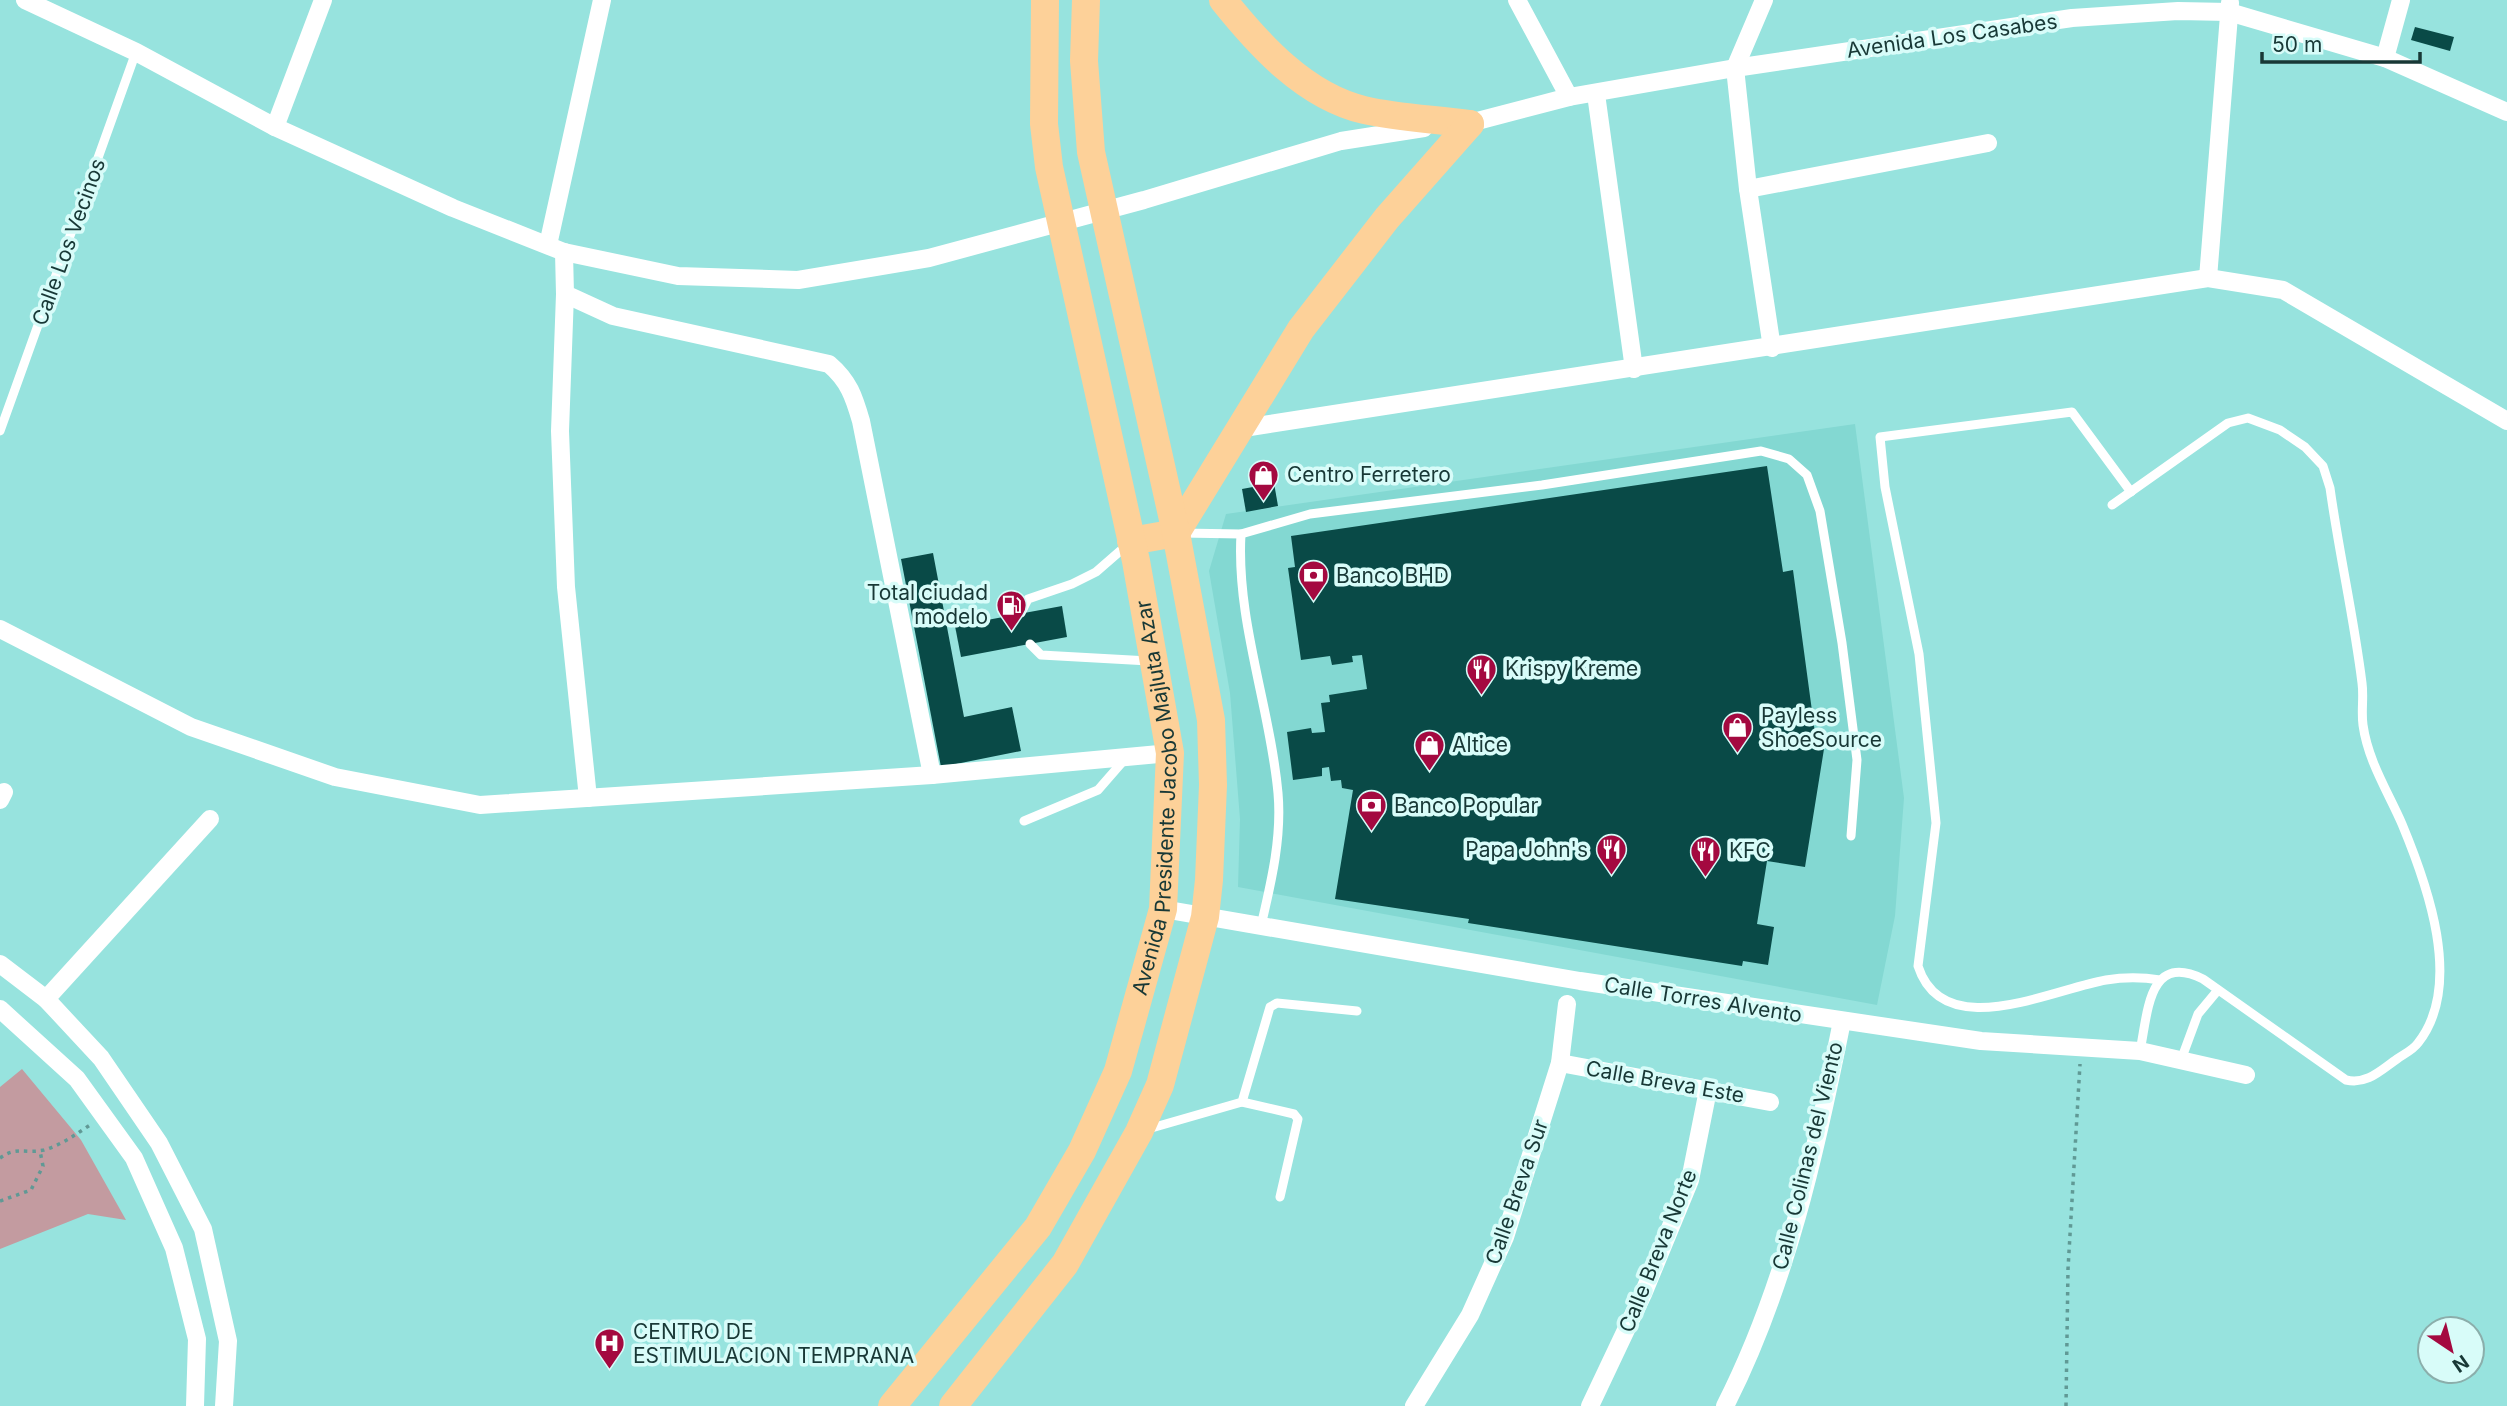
<svg xmlns="http://www.w3.org/2000/svg" width="2507" height="1406" font-family="Inter,sans-serif">
<style>
.built{fill:#83d8d2}
.green{fill:#c39ba0}
.building{fill:#094a47}
.lines{fill:none;stroke-linecap:round;stroke-linejoin:round}
.path{stroke:#609995;stroke-width:3.5;stroke-dasharray:3.5 5;stroke-linecap:butt}
.service{stroke:#fff;stroke-width:9}
.minor{stroke:#fff;stroke-width:18}
.primary{stroke:#fdd199;stroke-width:28}
.labels{text-anchor:middle;stroke-width:7;stroke-linejoin:round;paint-order:stroke}
.street-label{font-size:21px;fill:#183836;stroke:#d8fcf9}
.poi-label{font-size:21px;fill:#183836;stroke:#d8fcf9;text-anchor:start}
</style>
<rect width="100%" height="100%" fill="#97e3de"/>
<path class="built" d="M1855,424l49,374 -9,118 -18,89 -639,-118 2,-68 -10,-126 -21,-122 17,-57z"/>
<path class="green" d="M22,1069l59,71 45,80 -38,-6 -88,35v-162z"/>
<g class="building">
<path d="M2415,27l39,10 -4,14 -39,-11z"/>
<path d="M1767,466l16,106 10,-2 24,178 7,1 -19,118 -38,-6 -10,63 17,3 -6,38 -25,-4 -1,5 -274,-43 1,-4 -134,-20 18,-109 -11,-2 -1,-8 -10,1 -2,-14 -7,1v8l-29,4 -6,-48 24,-4 1,5 13,-1 -4,-29 9,-1 -1,-7 38,-6 -5,-34 -10,1 1,6 -21,3 -2,-9 -29,4 -13,-92 7,-1 -4,-31z"/>
<path d="M1274,483l4,23 -32,6 -4,-23z"/>
<path d="M933,553l31,164 48,-10 9,44 -80,16 -40,-208z"/>
<path d="M1062,606l5,31 -106,20 -6,-31z"/>
</g>
<g class="lines">
<g class="path">
<path d="M0,1158c16,-12 26,-4 44,-8 17,-5 31,-15 46,-25"/>
<path d="M0,1201l31,-11 12,-24 -3,-15"/>
<path d="M2066,1406l2,-137 12,-205"/>
</g>
<g class="service">
<path d="M0,431l136,-379"/>
<path d="M2131,492l-59,-80 -192,25 5,50 34,167 17,169 -18,143c25,78 132,24 188,14 19,-3 35,-3 54,0"/>
<path d="M2112,505l116,-82 20,-5 32,12 25,17 18,19 7,22c9,65 24,130 32,195 2,14 -1,28 1,42 5,36 25,67 39,99 25,60 62,161 16,219 -5,7 -14,11 -21,16 -16,11 -30,26 -51,21l-143,-101c-55,-27 -55,34 -63,72"/>
<path d="M1181,533l60,1 69,-20 232,-29 219,-34 28,8 18,16 13,36 22,132 15,117 -6,76"/>
<path d="M1241,534c-5,87 29,172 37,259 4,45 -7,90 -17,133"/>
<path d="M1021,613l7,-14 44,-15 24,-12 31,-27"/>
<path d="M1030,644l11,11 108,6"/>
<path d="M1024,821l74,-31 27,-31"/>
<path d="M2181,1060l17,-46 20,-24"/>
<path d="M1242,1102l52,12 4,5 -18,78"/>
<path d="M1148,1129l94,-27 28,-95 7,-4 80,8"/>
</g>
<g class="minor">
<path d="M25,0l111,52 139,75 178,81 111,44 114,24 120,4 131,-22 215,-58 197,-59 83,-13"/>
<path d="M1517,0l52,97"/>
<path d="M1764,0l-29,68 13,121 24,159"/>
<path d="M2385,58l16,-58"/>
<path d="M1596,94l38,275"/>
<path d="M1462,125l107,-28 166,-29 337,-50 106,-7 51,1 156,46 122,54"/>
<path d="M275,127l48,-127"/>
<path d="M1748,189l240,-46"/>
<path d="M548,245l54,-245"/>
<path d="M564,252l1,42 48,22 216,48c20,17 25,33 32,57l71,354"/>
<path d="M2208,278l22,-275"/>
<path d="M565,294l-5,137 6,156 22,211"/>
<path d="M1237,429l971,-151 75,12 224,131"/>
<path d="M0,629l191,98 144,50 145,28 452,-30 238,-22"/>
<path d="M0,800l4,-8"/>
<path d="M1163,909l417,72 401,60 159,10 106,24"/>
<path d="M0,964l46,35 55,59 58,85 44,86 25,112 -4,65"/>
<path d="M46,999l164,-180"/>
<path d="M0,1009l77,70 57,79 40,90 23,91 -2,67"/>
<path d="M1560,1063l210,39"/>
<path d="M1414,1406l56,-91 35,-78 55,-174 7,-59"/>
<path d="M1590,1406l53,-112 47,-114 18,-90"/>
<path d="M1725,1406c61,-120 91,-254 117,-385"/>
</g>
<g class="primary">
<path d="M1223,0c36,45 82,96 141,110 34,8 71,9 106,14"/>
<path d="M1131,541l45,-8 125,-204 86,-111 83,-94"/>
<path id="s1" d="M892,1406l146,-179 44,-76 36,-80 45,-162 7,-156 -34,-192 -87,-394 -5,-43 1,-124"/>
<path d="M953,1406l112,-142 74,-132 21,-47 45,-168 4,-37 4,-95 -2,-65 -35,-187 -85,-381 -7,-91 2,-61"/>
</g>
</g>
<defs>
<symbol id="shop-pin" viewBox="-11 -11 22 30"><path d="M0 17L-7.5 6A9.5 9.5 0 1 1 7.5 6Z" fill="#a40940" stroke="#d8fcf9"/><path d="M-5-2.5h2.3a2.7 3.5 0 0 1 5.4 0H5L5.5 6h-11ZM-1.5-2.5h3a1.5 2.3 0 0 0-3 0Z" fill="#fff"/></symbol>
<symbol id="bank-pin" viewBox="-11 -11 22 30"><path d="M0 17L-7.5 6A9.5 9.5 0 1 1 7.5 6Z" fill="#a40940" stroke="#d8fcf9"/><path d="M-6-4H6V4H-6ZM0-2.3a2.3 2.3 0 1 0 0 4.6a2.3 2.3 0 1 0 0-4.6Z" fill="#fff"/></symbol>
<symbol id="fuel-pin" viewBox="-11 -11 22 30"><path d="M0 17L-7.5 6A9.5 9.5 0 1 1 7.5 6Z" fill="#a40940" stroke="#d8fcf9"/><path d="M-5.5-6h7V0h2V4h1.3V-2.5L3-4.5l.8-.8L6-3V5H2.5V1h-1V6h-7ZM-4.2-4.7v3.2H.2V-4.7Z" fill="#fff"/></symbol>
<symbol id="restaurant-pin" viewBox="-11 -11 22 30"><path d="M0 17L-7.5 6A9.5 9.5 0 1 1 7.5 6Z" fill="#a40940" stroke="#d8fcf9"/><path d="M-5-6h1v4h1v-4h1v4h1v-4h1v5L-1.5 .5V6h-2V.5L-5-1ZM5-6V6H3V1.5H1.5Q1.5-4 5-6Z" fill="#fff"/></symbol>
<symbol id="hospital-pin" viewBox="-11 -11 22 30"><path d="M0 17L-7.5 6A9.5 9.5 0 1 1 7.5 6Z" fill="#a40940" stroke="#d8fcf9"/><path d="M-5-5h3v3.5h4V-5h3V5h-3V1.5h-4V5h-3Z" fill="#fff"/></symbol>
</defs>
<g fill-rule="evenodd">
<use href="#shop-pin" x="1246" y="458" width="35" height="47"/>
<use href="#bank-pin" x="1296" y="558" width="35" height="47"/>
<use href="#fuel-pin" x="994" y="588" width="35" height="47"/>
<use href="#restaurant-pin" x="1464" y="652" width="35" height="47"/>
<use href="#shop-pin" x="1720" y="710" width="35" height="47"/>
<use href="#shop-pin" x="1412" y="728" width="35" height="47"/>
<use href="#bank-pin" x="1354" y="788" width="35" height="47"/>
<use href="#restaurant-pin" x="1594" y="832" width="35" height="47"/>
<use href="#restaurant-pin" x="1688" y="834" width="35" height="47"/>
<use href="#hospital-pin" x="592" y="1326" width="35" height="47"/>
</g>
<g class="labels">
<g class="street-label">
<text transform="translate(1952 36) rotate(-8)" y="7">Avenida Los Casabes</text>
<text transform="translate(69 242) rotate(-70)" y="7">Calle Los Vecinos</text>
<text dy="7" stroke="none"><textPath href="#s1" startOffset="686">Avenida Presidente Jacobo Majluta Azar</textPath></text>
<text transform="translate(1703 1000) rotate(9)" y="7">Calle Torres Alvento</text>
<text transform="translate(1665 1082) rotate(10)" y="7">Calle Breva Este</text>
<text transform="translate(1808 1156) rotate(-76)" y="7">Calle Colinas del Viento</text>
<text transform="translate(1517 1192) rotate(-71)" y="7">Calle Breva Sur</text>
<text transform="translate(1658 1251) rotate(-68)" y="7">Calle Breva Norte</text>
</g>
<g class="poi-label">
<text x="1287" y="482">Centro Ferretero</text>
<text x="1336" y="583">Banco BHD</text>
<text x="988" y="600" text-anchor="end">Total ciudad<tspan x="988" dy="24">modelo</tspan></text>
<text x="1505" y="676">Krispy Kreme</text>
<text x="1761" y="723">Payless<tspan x="1761" dy="24">ShoeSource</tspan></text>
<text x="1452" y="752">Altice</text>
<text x="1394" y="813">Banco Popular</text>
<text x="1588" y="857" text-anchor="end">Papa John's</text>
<text x="1729" y="858">KFC</text>
<text x="633" y="1339">CENTRO DE<tspan x="633" dy="24">ESTIMULACION TEMPRANA</tspan></text>
</g>
</g>
<g transform="translate(2451 1350) rotate(145)"><circle r="33" fill="#d8fcf9" stroke="#8baeab" stroke-width="2"/>
<path d="M0-5L12 26L0 18L-12 26Z" fill="#a40940"/>
<text y="-10" font-size="19" font-weight="bold" text-anchor="middle" fill="#183836">N</text>
</g>
<path d="M2262 52v10h158v-10" fill="none" stroke="#183836" stroke-width="3.5"/>
<text x="2272" y="52" font-size="21" fill="#183836" stroke="#d8fcf9" stroke-width="5" paint-order="stroke">50 m</text>
</svg>
